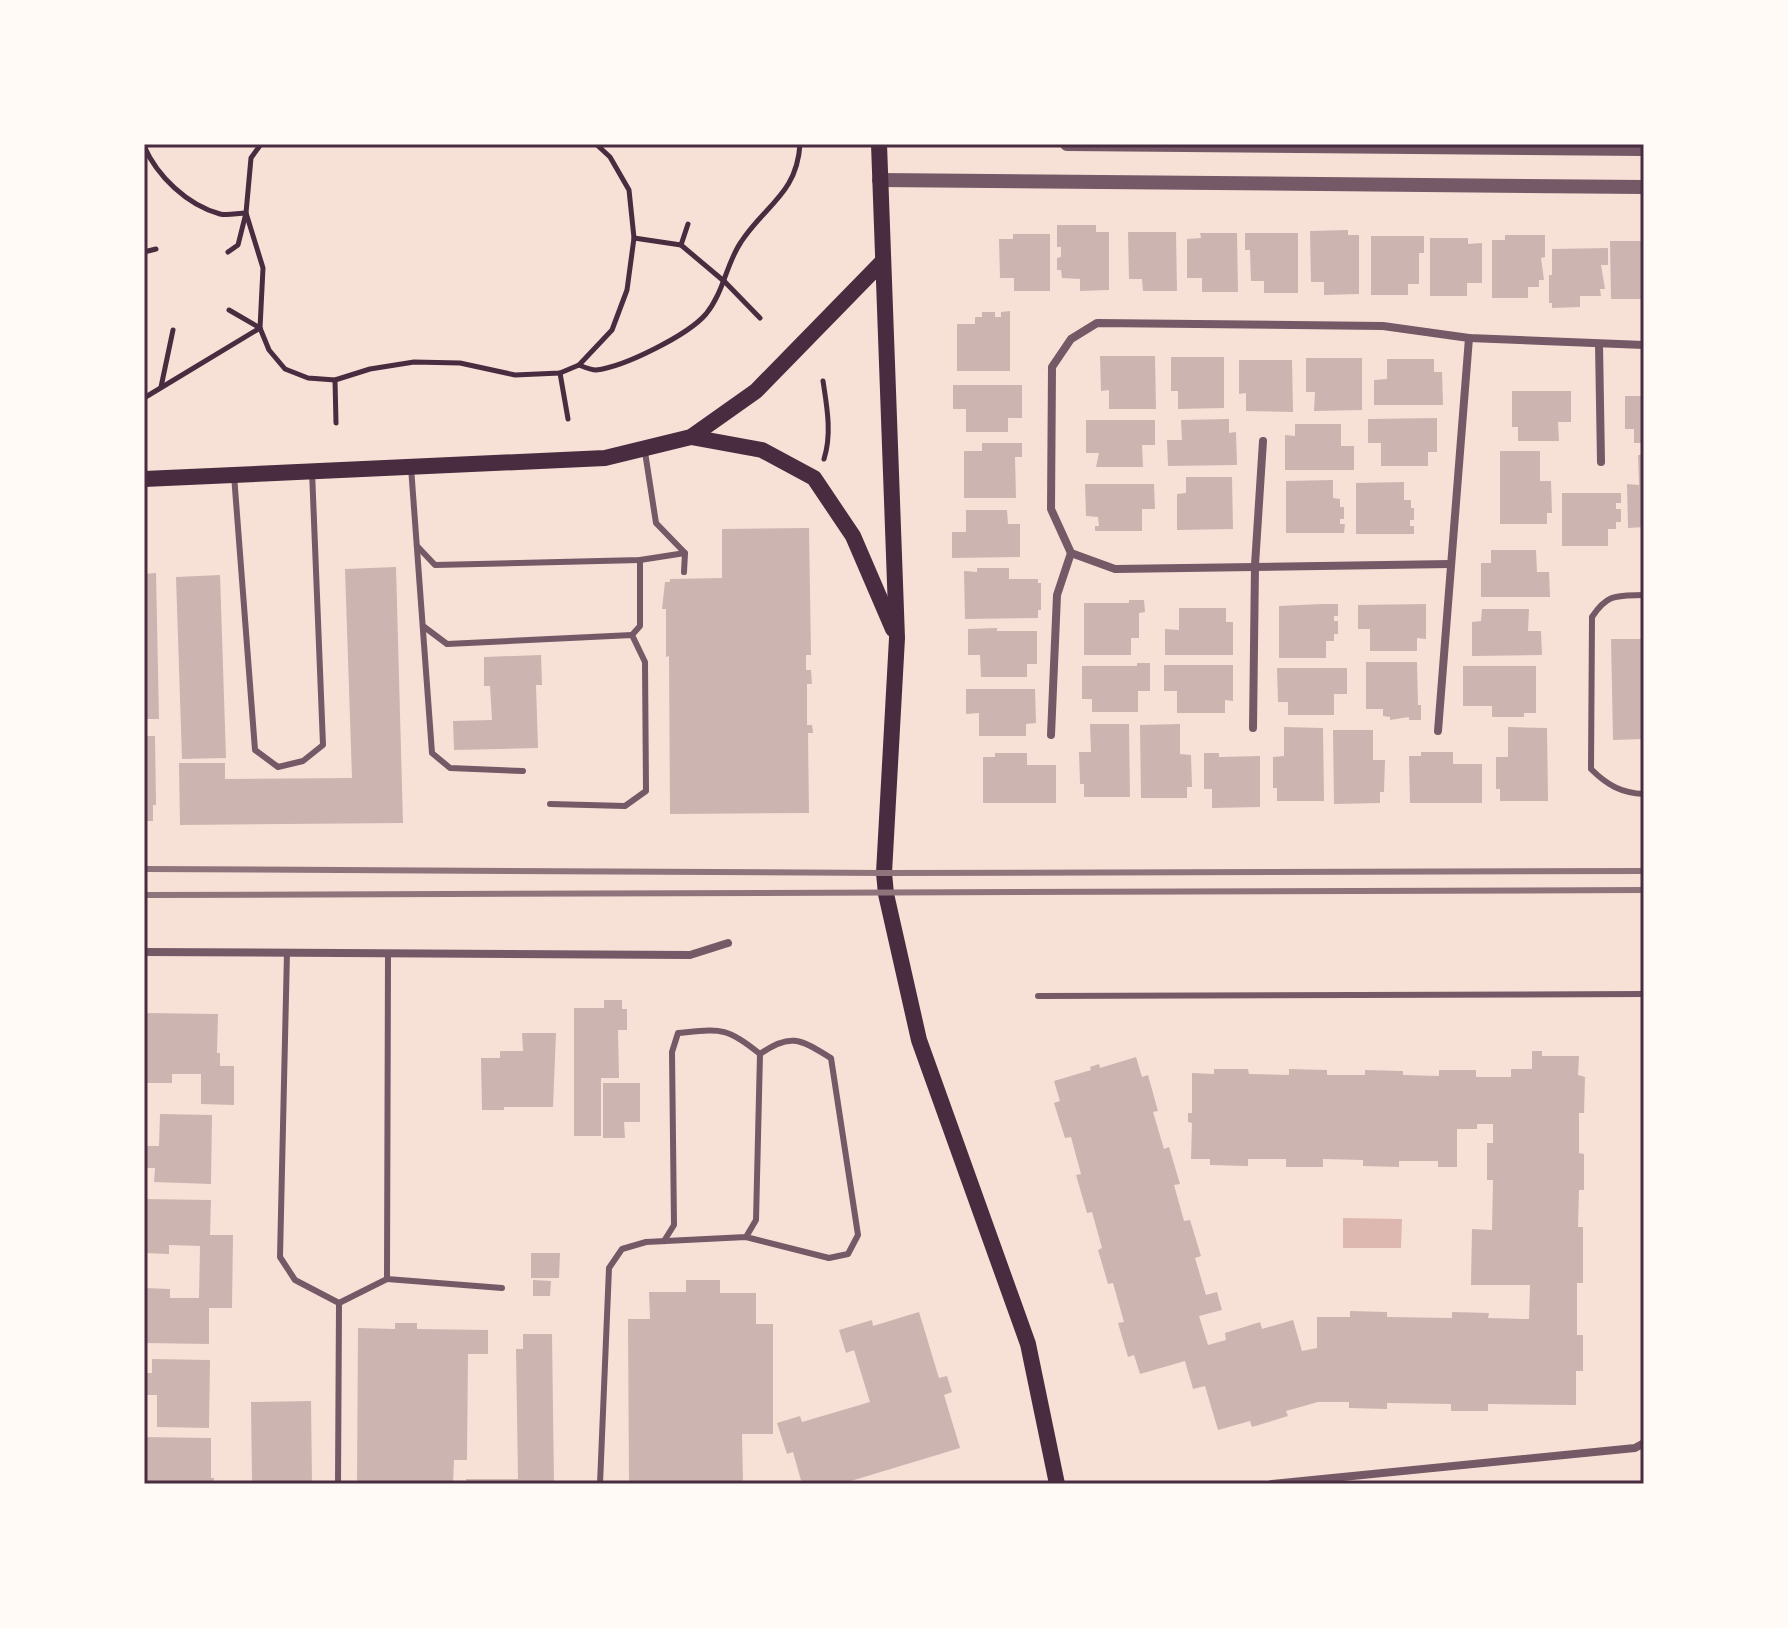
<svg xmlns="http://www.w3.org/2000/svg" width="1788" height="1628" font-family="'IBM Plex Sans',sans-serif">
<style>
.water{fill:#dcb8b0}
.building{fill:#ccb4b1}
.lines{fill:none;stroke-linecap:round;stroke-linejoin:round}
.path{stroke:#4a2c40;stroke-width:5}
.service{stroke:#755966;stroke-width:6}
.minor{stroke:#755966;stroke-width:8}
.tertiary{stroke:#755966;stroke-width:14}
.secondary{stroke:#4a2c40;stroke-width:16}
.rail{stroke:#8f747c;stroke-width:6}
.neatline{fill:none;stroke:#4a2c40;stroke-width:3}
</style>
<rect width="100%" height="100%" fill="#f7e1d7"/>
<path class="water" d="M1343,1218l59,1 -1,29h-58z"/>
<g class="building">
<path d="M1057,225h39v7h13v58l-29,1v-12l-18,-1 -1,-8h-4v-12l4,-1v-10h-4z"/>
<path d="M1348,230v5h11v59l-35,1v-13h-13l-1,-51z"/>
<path d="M1128,232h48l1,59h-34l-1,-12h-13z"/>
<path d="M1200,233h37l1,59h-36v-14h-15v-39l14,-1z"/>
<path d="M1245,233h53v60h-34v-12h-13l-1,-31h-5z"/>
<path d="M1013,234h37v57h-36v-13h-14l-1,-39h14z"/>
<path d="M1505,235h40v22l-4,1 3,22h-5v7h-11v11h-36v-58h13z"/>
<path d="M1371,236h53v17h-5v31h-11v11h-37z"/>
<path d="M1430,238h38v6l14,-1v40h-15v13h-37z"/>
<path d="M1610,241h34v58h-33z"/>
<path d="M1608,248v17h-7l4,24h-5l1,7h-21v11l-28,1v-5h-3v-28h3v-26z"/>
<path d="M1010,311v60h-53v-47h18v-7h7v-5h13v5h6v-5z"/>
<path d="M1100,356h55l1,53h-47v-19l-8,1z"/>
<path d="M1171,357h53v51l-46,1v-18h-7z"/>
<path d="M1306,358h56v52l-48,1 1,-19h-9z"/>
<path d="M1387,359h47v13h8l1,33h-69v-25l13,-1z"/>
<path d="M1239,360h53l1,52 -47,-1v-18l-7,1z"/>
<path d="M953,385h69v33h-14v14h-42v-23h-13z"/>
<path d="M1512,391h59v31h-13l1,19h-41v-14h-6z"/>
<path d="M1625,396h19v47h-10v-14h-9z"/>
<path d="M1437,418v34h-9v14h-47v-23h-13v-24z"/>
<path d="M1229,419v14l7,-1 1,33 -69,1 -1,-26h15l-1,-20z"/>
<path d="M1086,420h69v25h-13l1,22h-47l3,-14h-13z"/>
<path d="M1295,424h46v22h13v24h-69v-35l10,1z"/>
<path d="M982,443h40v14h-7l1,41h-52v-47h18z"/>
<path d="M1500,451h40v30h11l1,32h-5v11h-47z"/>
<path d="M1638,455h6v72l-16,1 -1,-44 12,1z"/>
<path d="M1186,477h46l1,52 -56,1v-36l9,-1z"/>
<path d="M1333,480v18l7,1v8h4v12h-4v5h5l-1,9h-58v-52z"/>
<path d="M1404,482v18h7v8h3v12h-4v6h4v8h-58v-51z"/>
<path d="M1085,484h69l1,25h-13v22h-47v-5h4l-1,-9 -12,-1z"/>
<path d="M1562,493h59v10h-5v6h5v13h-5v7h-8v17h-46z"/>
<path d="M966,510h41l1,14h12v33l-68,1v-26h14z"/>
<path d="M809,528l2,127h-5v15h5l1,14h-5v41h5l1,8h-5l1,80 -139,1 -1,-158 -3,1v-48h-4l3,-27h5v-3l52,-1v-49z"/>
<path d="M1491,550h45l1,22h12l1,25h-69v-34h10z"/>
<path d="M396,567l7,256 -223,2 -1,-62h46v16l127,-1 -7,-209z"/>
<path d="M977,568h32v11h29v4h3v27h-3v8l-73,1 -1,-48 13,1z"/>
<path d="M156,573l3,146h-15v-145z"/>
<path d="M220,575l6,183 -44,1 -6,-182z"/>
<path d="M1129,600h15l1,12 -6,1v25h-8v17h-47v-52h45z"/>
<path d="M1322,604h16v12h-4v5h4v13h-4v7h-8v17h-47v-52z"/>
<path d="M1426,604v35l-9,-1v13h-47v-22h-12v-24z"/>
<path d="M1179,608h47v14h7v33h-68v-26l14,1z"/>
<path d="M1482,609h47l-1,22h13l1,24 -70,1v-34l9,-1z"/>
<path d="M997,628v3h40v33h-10v13h-46l-1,-22h-12v-26z"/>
<path d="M1611,639h33v100l-31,1z"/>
<path d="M541,655l1,30h-6l2,63 -84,2 -1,-29 39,-1 -2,-34h-6v-29z"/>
<path d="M1366,662h51l1,43h3v15h-12v-3l-19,3v-3l-7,-1v-7h-17z"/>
<path d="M1137,663h13v28h-12v21h-46v-13h-10v-33h55z"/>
<path d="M1164,665h69v36l-8,-1v13h-48v-22h-13z"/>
<path d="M1463,666h73v47h-12v4h-32v-11h-29z"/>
<path d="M1277,668h70v26h-13v21h-46v-13h-10z"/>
<path d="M966,689h69l1,34 -10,1v12h-47v-23l-13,1z"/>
<path d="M1090,724h39l1,73h-46v-13h-4l-1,-32h12z"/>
<path d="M1180,724v30l11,1 1,32h-5v11h-46l-1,-73z"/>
<path d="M1284,727l39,1 1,73h-47v-13h-4v-31l11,-1z"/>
<path d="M1508,727l39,1 1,73h-48v-12h-4v-32h12z"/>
<path d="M1333,730h40v30h12l-1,32h-4v11l-46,1z"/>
<path d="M144,736h11l1,69h-3v16h-9z"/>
<path d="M1421,752h32v12h29v39h-72l-1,-47h12z"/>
<path d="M995,753h32v12h29v38h-73v-46h12z"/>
<path d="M1204,753h15v4l41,-1v51l-48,1v-19h-8z"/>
<path d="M604,1000h18v9h5v21h-9l1,48h-18v58h-27v-128h30z"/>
<path d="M144,1013l74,1 -1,39h3v13h14v39l-33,-1v-30h-29v9h-28z"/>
<path d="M522,1033h34l-3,74h-49v3h-22l-1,-52h19v-7h23z"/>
<path d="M1532,1051h10v5h37l-1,19 7,2 -1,36h-5v40l5,1v36h-5l-1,37h5v56h-6v52h6v36h-7v34l-88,-1v7h-37v-7l-64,-1v6l-38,-1v-6h-31l-32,9 2,5 -36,11 -2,-6 -32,9 -13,-44 -12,3 -8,-28 -45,13 -6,-19 -6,2 -10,-34 6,-1 -11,-39 -5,1 -10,-34 4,-2 -10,-36 -5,1 -11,-38 5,-1 -10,-37 -6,1 -11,-35 6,-2 -6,-20 37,-11 -1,-3 9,-3 1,4 36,-11 6,20 6,-2 10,36 -5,1 11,37 5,-2 11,37 -6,1 10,36 6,-1 11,36 -6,2 11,37 11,-3 5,18 -23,6 9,29 18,-5 -1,-7 35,-11 2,7 31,-9 9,31 15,-3v-31h33v-6l37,1v5l65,1v-6l37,1 -1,5 41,1 1,-34h-59l1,-56 20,1 1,-50h-6v-37h6v-19h-16v5h-20v38h-19v-6h-39v6l-36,-1v-6l-40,-1v8h-37v-8h-38v7l-38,-1v-6h-19l1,-36 -4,-1v-9h4v-40l22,1v-5h34l1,5 40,1v-6l38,1v5h38v-5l38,1v4l36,1v-6h37v7h35v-8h21z"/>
<path d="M603,1083h37v39h-16l1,16h-22z"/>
<path d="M160,1114l52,1 -1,69 -57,-2 1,-14h-11v-22h15z"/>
<path d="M144,1199l67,1 -1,35h23l-1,73h-23v36l-65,-1v-55l26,1v9h29l1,-52 -31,-1v9l-25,-1z"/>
<path d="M531,1253h29l-1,25h-28z"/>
<path d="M533,1280l18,1 -1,15h-17z"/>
<path d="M686,1280h34v13h36v31h17v110h-31l1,50h-114l-1,-165h22l-1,-27h37z"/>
<path d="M919,1312l20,66 8,-2 5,16 -8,3 16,53 -119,36h-39l-9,-32 -6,2 -10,-31 23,-7 2,6 68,-20 -16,-52 -8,3 -7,-23 33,-10 1,6z"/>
<path d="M395,1323h22v6l71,1v24h-20l-1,106h-13l-1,24h-96l1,-156 37,1z"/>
<path d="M523,1334h29l2,150h-88v-5h52l-2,-130h7z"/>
<path d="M152,1359l58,1 -1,68 -52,-1v-32h-13v-22h8z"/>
<path d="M311,1401l1,83h-60l-1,-82z"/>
<path d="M144,1437l67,1v40h3v6h-70z"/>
</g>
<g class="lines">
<g class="path">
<path d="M144,146c13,30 43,59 76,68 8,2 18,-1 26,-1l-8,32 -10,7"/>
<path d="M634,238l47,7 44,37 35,36"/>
<path d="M681,245l7,-21"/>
<path d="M144,252l12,-3"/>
<path d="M229,310l31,18 9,22 16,19 23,9 27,2 35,-11 44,-7 46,1 55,12 45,-2 19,-8 33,-35 15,-40 7,-52 -5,-48 -19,-33 -14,-13"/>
<path d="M579,365c5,2 12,5 17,5 28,-3 92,-35 110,-56 18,-22 20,-50 35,-72 24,-37 56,-48 59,-98"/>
<path d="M560,373l8,46"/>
<path d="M335,380l1,43"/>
<path d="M823,381c4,26 9,53 1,78"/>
<path d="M161,387l12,-57"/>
<path d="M144,398l116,-70 3,-60 -17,-55 5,-55 10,-14"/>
</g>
<g class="service">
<path d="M645,452l11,71 29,30 -1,19"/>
<path d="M411,467l21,286 18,15 73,3"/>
<path d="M234,475l21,275 23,17 25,-6 20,-16 -11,-274"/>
<path d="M417,546l18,19 205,-5 45,-7"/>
<path d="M1644,595c-27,1 -36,-2 -52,22l-1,152c16,16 30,24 53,25"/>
<path d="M423,626l24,18 185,-9 13,27 1,129 -21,15 -75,-2"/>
<path d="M632,635l8,-9v-66"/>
<path d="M287,952l-7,305 15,23 44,23"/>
<path d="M1038,996l606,-2"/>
<path d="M664,1241l10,-16 -2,-173 6,-19c42,-4 48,-7 82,21"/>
<path d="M387,1279l115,9"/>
<path d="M338,1484l1,-181 48,-24 1,-326"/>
<path d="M600,1484l9,-216 13,-19 24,-7 100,-5 83,21 19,-4 10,-19 -27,-177c-30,-18 -40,-26 -71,-4l-4,166 -10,17"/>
</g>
<g class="minor">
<path d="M1599,344l2,118"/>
<path d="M1451,564l-336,5 -44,-16 -20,-44 1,-142 19,-28 26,-16 286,3 86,12 175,7"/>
<path d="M1253,728l2,-163 8,-124"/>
<path d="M1438,731l31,-393"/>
<path d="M1051,735l6,-140 14,-42"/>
<path d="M144,952l546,3 38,-12"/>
<path d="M1272,1484l363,-36 9,-5"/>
</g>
<g class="tertiary">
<path d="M1067,144l577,5"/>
<path d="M879,180l765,7"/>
</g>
<g class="secondary">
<path d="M879,144l18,494 -13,235 2,21 33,146 109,304 29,140"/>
<path d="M691,437l71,13 52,28 39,58 40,93"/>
<path d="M144,479l461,-21 86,-21 65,-46 127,-130"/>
</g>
<g class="rail">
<path d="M144,869l740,4 760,-2"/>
<path d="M144,895l1500,-5"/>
</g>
</g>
<rect width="1788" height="1628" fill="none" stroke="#fffaf5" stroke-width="292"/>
<rect x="146" y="146" width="1496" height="1336" class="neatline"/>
</svg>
